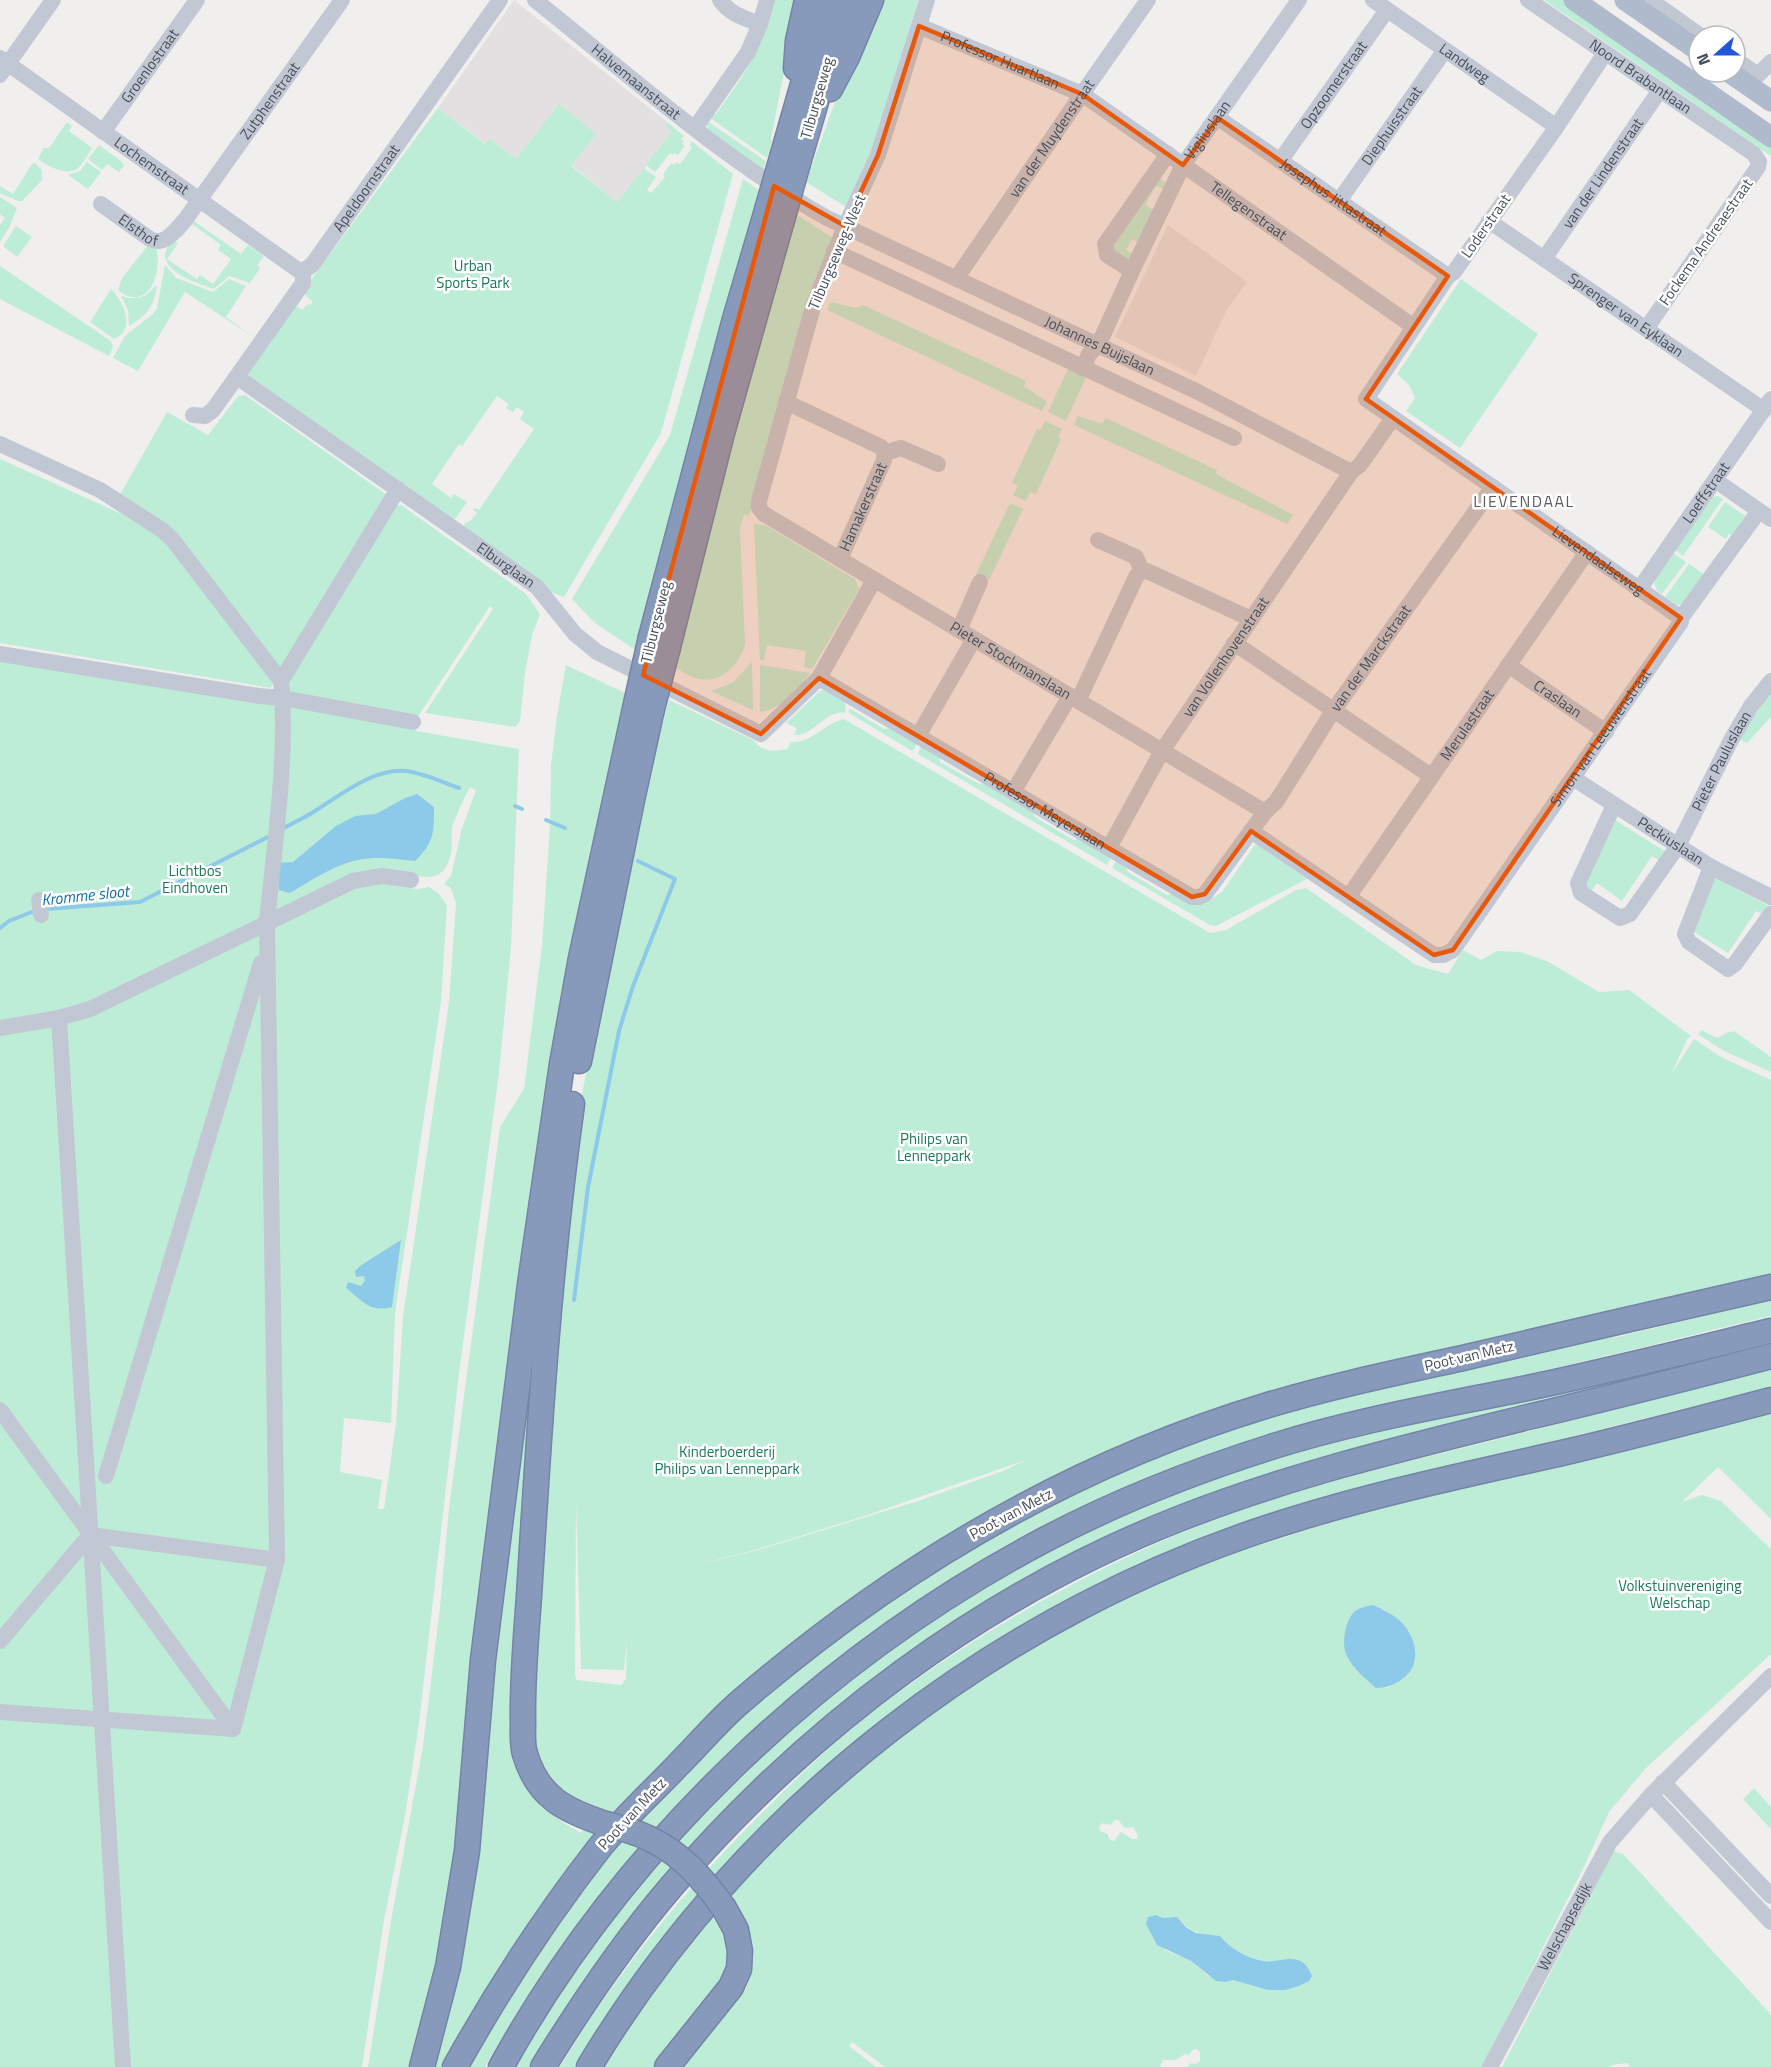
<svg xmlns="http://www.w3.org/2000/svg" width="1771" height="2067" font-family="'Titillium Web',sans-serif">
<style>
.education{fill:#e2e0e0}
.green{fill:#beedd7;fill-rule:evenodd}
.water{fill:#8dc9e8}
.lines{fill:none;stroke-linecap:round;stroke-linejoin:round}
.stream{stroke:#8dc9e8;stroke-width:4}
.highway-casing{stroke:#7385a7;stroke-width:27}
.minor{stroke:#c2c8d3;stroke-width:16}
.major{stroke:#afbacc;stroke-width:21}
.highway{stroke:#889abb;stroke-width:24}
.highway-bridge-casing{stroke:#7385a7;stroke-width:27;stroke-linecap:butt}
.highway-bridge{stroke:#889abb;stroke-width:24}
.marked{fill:#e8590c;fill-opacity:0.2;stroke:#e8590c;stroke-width:4.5;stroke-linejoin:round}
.labels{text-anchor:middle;stroke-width:5;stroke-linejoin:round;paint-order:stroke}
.street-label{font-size:15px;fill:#474f5b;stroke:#fff}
.park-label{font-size:15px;fill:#1a7a57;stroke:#fff}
.neighbourhood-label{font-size:16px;letter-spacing:1.5px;fill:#5b5d63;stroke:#fff}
.water-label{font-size:16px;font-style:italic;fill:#1171a3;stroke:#fff}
</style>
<rect width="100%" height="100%" fill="#f1eeee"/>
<g class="education">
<path d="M514,0l162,129 -59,73 -46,-37 -12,-60 -43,54 -26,-20 -4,5 -48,-36z"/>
<path d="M1168,225l79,57 -21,29 -30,65 -81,-39z"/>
</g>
<g class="green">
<path d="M774,0h24l-27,139 1,2 -5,17 -58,-41 7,-3c28,-39 47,-65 58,-114z"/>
<path d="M872,0h46l-48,161 -22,47 -42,-26z"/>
<path d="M1544,0h24l203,141v15z"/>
<path d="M559,104l37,30 -25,32 46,36 27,-34 12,9 -9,13 4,3 14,-16 -2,-3 8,-11 3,2 2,-3 4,2 12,-16 -2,-2 1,-3 -1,-3 43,34 -72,259 -97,164 -11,-4 -88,-62 -1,-7 7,-4 6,-7 -4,-3 2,-2 4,2 55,-81 -14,-10 4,-7 -7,-5 -4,5 -7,-4 3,-4 -12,-8 -35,50 -3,-2 -27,40 19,14 3,-4 13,8 -11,16 -7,1 -200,-143 -1,-5 50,-73 3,2 -4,6 5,4 6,-6 2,1 3,-3 -11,-10 136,-184 47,36 5,-5 26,20z"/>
<path d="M707,121l59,40 -3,11 -55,-42z"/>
<path d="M67,122l5,4 -3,5 23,17c-4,6 -8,15 -14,20 -11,9 -31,-2 -40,-9l6,-11h5z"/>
<path d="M668,123l16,13 -3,3 3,3 -2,2 3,2 -7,9 -3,-2 -2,2 -3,-2 -15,19 -9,-7 26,-33 -7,-6z"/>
<path d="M99,145l22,16 3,4 -5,7 -12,-8 -5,6 -14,-11z"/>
<path d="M87,162l14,10 -13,17 -20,-14 12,-4z"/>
<path d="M35,163l7,7v10l-20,21h-4l-18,-8v-7l13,8 19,-30z"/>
<path d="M743,179l17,12 -123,460 -42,-28 -23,-24 98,-164z"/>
<path d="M1160,179l5,3 1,8 -10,-4 -11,19 10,5 -15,33 -8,-4 -6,11 9,5 -4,4 -6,1 -13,-11 41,-66z"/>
<path d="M0,197l17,11 -8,20 -9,14v-17l5,-7 -5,-4z"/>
<path d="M794,213l39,25 -84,278 -5,-2 -4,14 5,116c-5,20 -24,40 -46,35 -9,-2 -18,-8 -26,-13l44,-170z"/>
<path d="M191,219l50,35 7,-9 16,11 -7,9 3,3 -10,15 -21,-7 -15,13c-18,-6 -68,-21 -41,-49l5,3 -11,16 30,20 3,-4 13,9 18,-25 -13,-9 3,-5 -29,-21 -10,13 -4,-3z"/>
<path d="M16,226l16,11 -15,20 -14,-11z"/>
<path d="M149,244l7,3c7,26 -8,67 -38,43l4,-12z"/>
<path d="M165,265l11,13 37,14 16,-13 17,7 -20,31 29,21 -70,-46 -47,79 -25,-13 12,-22 28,-22 4,-6z"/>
<path d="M0,266l111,75 2,6 -4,9 -109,-57z"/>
<path d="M1461,279l77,55 -78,114 -54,-37 9,-13 -6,-13 -12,-11z"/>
<path d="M155,286l2,1c-4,21 -10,28 -28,39l-1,-16 -7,-14c14,4 25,3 34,-10z"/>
<path d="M111,289c12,12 26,41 3,50l-24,-17z"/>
<path d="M830,302l26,6 7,-3 163,76 -2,5 23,16 -5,9 -215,-101z"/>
<path d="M1069,367l18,8 -21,46 -18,-9z"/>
<path d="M245,395l142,100 -109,176 -99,-132 -62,-39 50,-88 41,23 30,-39z"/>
<path d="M1078,416l24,8 4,-6 111,52 -1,4 77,41 -6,9 -213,-99z"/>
<path d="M1045,421l17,8 -4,9 3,1 -25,55 -6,-2 -4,9 -13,-6 5,-9 -6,-3 25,-54 4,1z"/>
<path d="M0,459l124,56 35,20 114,147 -2,6 -271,-45z"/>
<path d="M1718,496l5,3 -40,57 -8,-6 38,-53z"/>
<path d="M389,499l9,7 3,-1 125,89 14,20 -8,21 -7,37 -5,49 -5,6 -90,-14 68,-104 -3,-3 -71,109 -3,16 103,18 -8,198 -12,126 -40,301 -40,349 -14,93 -21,104 -22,147h-362v-1420l274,46zM470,787l6,3 -14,38 -11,48 -7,8 7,4 5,16 -7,98 -46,315 -7,106 -12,86h-6l4,-29 -42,-8 4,-54 47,5 4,-109 46,-312 6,-97 -9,-12 -9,-6 -12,2 -24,-3 2,-16c25,7 49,17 56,-17 2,-9 -1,-19 2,-28 4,-12 11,-26 17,-38z"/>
<path d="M1725,502l20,14 -13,19 -3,-1 -3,5 -18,-12z"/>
<path d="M1010,503l13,6 -34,71 -13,-6z"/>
<path d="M754,524l11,1 90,54 4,10 -47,80 -8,-2 2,-16 -39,-6 -3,15h-4z"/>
<path d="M1673,553l13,9 -24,32 -6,-5 -2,-9z"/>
<path d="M1689,564l16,11 -22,28 -6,2 -12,-8z"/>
<path d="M752,662l1,48 -42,-19 23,-9z"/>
<path d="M566,665l61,29 -28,152 -139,1004 -45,217h-47l23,-146 32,-175 17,-139 9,-99 51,-381 24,-38 18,-144 8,-120 1,-60 6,-49z"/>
<path d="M760,665l50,8c-10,16 -30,37 -50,39z"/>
<path d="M824,690l21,12 1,11c-20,-4 -33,24 -52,22l3,-7 -11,-5 34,-32z"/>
<path d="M1771,691v26l-24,26 -8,-4z"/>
<path d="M669,700l84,40c10,12 19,12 34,9l4,-7c20,2 34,-19 53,-23l366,214 16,-3 70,-40 10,-2 110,77 32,9 15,-24 18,10 16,-9 23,1 27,9 52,31 30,-2 62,46 -4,3 -15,34 22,-34 27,18 50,23v198l-434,101 -377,155 -327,268 -186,265h-17l60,-406 48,-383 -12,507 14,21 25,18 16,9 17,-24 -40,-15 -25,-44 -3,-43 16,-284 35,-323 45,-240zM1026,1460l-23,11 -85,30 -160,49 -73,18 70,-18 107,-33zM576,1503l5,166 43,1 3,-29 -1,38 -5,6 -45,-5 -1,-5z"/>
<path d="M849,708l35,21 6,-1 27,16 -5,7 -63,-38z"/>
<path d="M921,746l18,11 1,5 39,22 6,-1 48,29 2,5 39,23 4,-1 33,19 -4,7 -189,-111z"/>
<path d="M1615,820l51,32 -6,9 -8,-5 -30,45 -25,-18 -6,9 -5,-4 -1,-9z"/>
<path d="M1256,843l51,36 -91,47 -6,-1 -98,-57 4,-7 10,6 2,5 39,23 5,-1 31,10 19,-12z"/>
<path d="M1713,877l56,29 1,3 -5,6 -9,-4 -28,42 -37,-23z"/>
<path d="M1702,1030c24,14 12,5 32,1l37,26v15l-49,-22 -24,-16z"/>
<path d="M1771,1300v16c-81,19 -161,40 -242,58 -89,19 -179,33 -265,62 -57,18 -112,40 -167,65 -18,8 -38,16 -56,25 -51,26 -99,58 -145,91 -137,96 -249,208 -344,345 -23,34 -47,68 -67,105h-22l18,-33 128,-186 132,-135 95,-79 197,-126 226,-93 320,-76 38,-2z"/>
<path d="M1771,1338v10l-596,163 -394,247 -246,309h-26l44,-69 99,-133 116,-120 93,-77 78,-56 111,-65 116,-53 105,-39z"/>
<path d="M1771,1370v17l-479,119 -103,38 -114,52 -105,62 -75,53 -89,74 -112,115 -94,128 -25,39h-15c55,-92 122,-174 198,-250 40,-41 83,-82 129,-116 91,-68 192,-125 296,-169 94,-39 194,-63 292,-87 99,-25 197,-50 296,-75z"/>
<path d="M1771,1410v109l-53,-52 -36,35 20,-7 19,6 50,48v105l-125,114 -37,44 -27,59 -100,196h-295l4,-4 5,1 4,-3v-9l-3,-3 -5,1 -3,5 -4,-1 -9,6h-13l-3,7h-275l-33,-25 -3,4 27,21h-198l68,-79c4,-10 7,-21 8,-32 1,-18 -15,-51 -25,-66l11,-12 167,-154 120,-79 177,-88 37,-6 91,-29 35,-15zM1364,1607c6,0 13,1 18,2 19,7 41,37 32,56 -5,12 -17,18 -28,23l-31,-20 -6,-49 6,-8zM1115,1820h3l7,8 8,-1 5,8 -1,4h-5l-11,-7 -7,9 -4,-1 -3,-6 -7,-3 -1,-4 4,-4 7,2zM1156,1915l7,3 19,3c10,14 23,13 38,15 13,15 35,27 55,25l-7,29 -35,-10 -7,2 -18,-6 -17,-15 -26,-11z"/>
<path d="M1754,1788l17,19v22l-28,-30z"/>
<path d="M1612,1851l11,3 144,156 4,6v51h-141l-3,-4 -15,2 -2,2h-108l100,-194z"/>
<path d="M710,1911l14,26 2,-1 6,17 -3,22 -69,92h-62z"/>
</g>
<g class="water">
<path d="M417,794l17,13c0,26 0,36 -19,54 -19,-2 -38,-5 -57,-1 -25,5 -47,21 -68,33l-11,-3v-27l14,-1 43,-36 19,-10 21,-2 29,-16z"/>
<path d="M401,1240l-9,67c-23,6 -30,-7 -46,-19l2,-6 13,4 4,-5 -1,-5 -8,1 -1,-6 5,-5z"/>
<path d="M1373,1605c9,4 17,8 25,14 16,14 26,41 8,57 -9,8 -18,12 -30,12 -10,-9 -23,-19 -29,-32 -6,-11 -2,-36 8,-45 6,-4 12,-5 18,-6z"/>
<path d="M1156,1915l7,3 14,-1 10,11 9,5 24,3c10,12 28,23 44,25 18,3 37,-13 48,15l-3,5 -10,5 -14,4h-17l-35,-10 -7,2 -10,-1 -25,-20 -34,-16 -11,-21 2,-7z"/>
</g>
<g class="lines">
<g class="stream">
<path d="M515,806l7,3"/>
<path d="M546,820l19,8"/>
<path d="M282,829c11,-6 22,-11 33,-18 26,-16 58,-43 91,-40 17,2 36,11 53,17"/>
<path d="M45,909l95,-7 128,-65"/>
<path d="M0,928l9,-7 28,-11"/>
<path d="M574,1300l14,-113 31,-156 14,-45 42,-107 -37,-18"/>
</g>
<defs>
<g id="highway">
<path d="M796,68l2,-27 9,-41"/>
<path d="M830,89l17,-32 24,-57"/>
<path d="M783,154l44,-154"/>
<path d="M798,163l48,-163"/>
<path d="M651,637l84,-318 32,-109"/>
<path d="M668,647l54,-214 60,-213"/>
<path d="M579,1061l53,-261 19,-87"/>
<path d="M572,1104c-23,163 -33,328 -43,492 -3,42 -7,85 -6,127 0,10 -1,22 2,31 13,44 41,57 81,70"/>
<path d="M422,2067l26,-100 19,-116 16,-191 48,-383 31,-213 19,-106 55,-254"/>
<path d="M455,2067c43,-77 91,-151 145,-220 24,-29 52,-55 77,-81 21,-21 40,-44 62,-63 154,-133 331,-238 526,-297 66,-20 134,-34 202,-49 101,-24 203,-47 304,-70"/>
<path d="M501,2067c122,-221 320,-409 543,-527 70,-37 151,-69 227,-93 85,-27 174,-42 261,-60 80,-17 160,-37 239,-56"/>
<path d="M543,2067c39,-63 80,-124 128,-180 137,-160 313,-292 510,-369 112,-44 230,-72 347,-101 81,-19 162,-40 243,-61"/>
<path d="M589,2067c155,-259 414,-459 703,-547 90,-28 182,-47 274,-68 68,-16 137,-34 205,-52"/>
<path d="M667,2067l64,-80 8,-18 1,-18 -4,-21 -12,-22"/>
</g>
</defs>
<use href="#highway" class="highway-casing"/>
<g class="minor">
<path id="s1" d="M535,0c94,75 187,159 292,218l371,174 153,80"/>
<path d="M720,0c10,14 24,18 40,24"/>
<path id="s2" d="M927,0l-49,155 -33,71 -32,81 -54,194v7l5,6 501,298"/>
<path id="s3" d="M1373,0l178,123 3,6"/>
<path id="s4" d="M1528,0l226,154 5,8 -1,5 -112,162"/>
<path d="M1650,0l51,36"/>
<path id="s5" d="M919,26l163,68 332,233"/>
<path id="s6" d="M1605,53l-52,79 -99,140 -6,4 -82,123 315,219"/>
<path id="s7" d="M0,58l298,212 5,1"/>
<path d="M1735,59l23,16 13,-13"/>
<path d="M0,75l53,-75"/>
<path id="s8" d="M1218,118l230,158"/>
<path d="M695,128l53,-76 12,-28 7,-24"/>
<path id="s9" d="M103,132l94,-132"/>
<path id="s10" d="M1280,161l107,-151"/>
<path id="s11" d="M1339,201l106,-151"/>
<path id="s12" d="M101,204l49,35c15,8 25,-9 35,-19l157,-220"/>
<path id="s13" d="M1489,221l275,189"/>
<path d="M834,251l400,187"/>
<path id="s14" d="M1544,259l116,-169"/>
<path id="s15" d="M303,271l9,-6 188,-265"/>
<path d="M1132,271l-25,-16 -2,-11 63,-90"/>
<path id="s16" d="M956,279l126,-185 66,-94"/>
<path id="s17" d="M1083,368l6,-14 9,-8 34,-75 51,-106 116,-165"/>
<path id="s18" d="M237,377l300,210 38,47 22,18 164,82 58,-56 55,-98"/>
<path d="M786,402l95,45 4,6"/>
<path d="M193,415l12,1 8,-6 90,-127v-12"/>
<path d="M0,444l100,46 62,40 10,9 109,142"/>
<path d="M885,453l16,-5 37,16"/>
<path d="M1715,480l56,39"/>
<path d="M1098,540l38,17 6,15 5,-1 104,48"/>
<path id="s19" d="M840,559l44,-99 1,-7"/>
<path id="s20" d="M1640,588l131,-189"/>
<path d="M959,630l21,-48"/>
<path d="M1234,643l197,133"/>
<path d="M0,654l259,42 24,2 130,24"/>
<path id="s21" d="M1508,665l98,67"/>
<path id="s22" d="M819,678l373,219h7l6,-3 60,-82 11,-10 57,-91 160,-224"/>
<path d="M1078,701l59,-126 5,-3"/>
<path d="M918,736l56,-97"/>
<path id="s23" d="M1573,778l138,89 60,30"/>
<path d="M1013,792l57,-96"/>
<path id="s24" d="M1614,805l-36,78 3,10 39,25 10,-4 48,-68 53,-106 20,-34 20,-25"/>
<path id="s25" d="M1251,831l183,124h9l10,-5 228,-328v-4l78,-107"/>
<path id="s26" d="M1109,848l53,-97 189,-279 9,-7 33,-47"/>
<path d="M1711,867l-26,67 4,8 39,27 7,-5 36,-50"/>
<path id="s27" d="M1349,896l238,-344"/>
<path d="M39,900l2,15"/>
<path d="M59,1018l64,1049"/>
<path d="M0,1028l59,-10 31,-9 177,-86c7,-79 21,-161 14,-242l117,-192"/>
<path d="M0,1410l233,319 44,-169"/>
<path d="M106,1476l155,-513"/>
<path d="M90,1535l187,25 -10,-637 86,-42 29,-5 29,4"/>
<path d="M0,1641l90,-106"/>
<path d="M0,1712l233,17"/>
<path d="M1663,1782l108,114"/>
<path d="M1651,1795l120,127"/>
<path id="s28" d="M1490,2067l120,-225 41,-47 120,-119"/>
</g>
<g class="major">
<path d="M1574,0l197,137"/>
<path d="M1625,0l74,51"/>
<path d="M1729,72l42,29"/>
</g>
<use href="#highway" class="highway"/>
<defs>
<g id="highway-bridge">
<path d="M767,210l16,-56"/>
<path d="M782,220l16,-57"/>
<path d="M636,704l15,-67"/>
<path d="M651,713l17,-66"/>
<path d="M606,1824c15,4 31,8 44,15 32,15 54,41 74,69"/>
</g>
</defs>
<use href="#highway-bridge" class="highway-bridge-casing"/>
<use href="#highway-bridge" class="highway-bridge"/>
</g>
<path class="marked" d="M919,26l163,68 101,71 35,-47 230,158 -82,123 315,219 -228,332 -19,5 -183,-124 -46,63 -13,3 -373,-219 -58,56 -118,-59 131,-489 71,40 33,-71z"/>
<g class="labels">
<g class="street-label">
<text dy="5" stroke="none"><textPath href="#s5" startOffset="88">Professor Huartlaan</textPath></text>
<text dy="5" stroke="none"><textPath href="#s3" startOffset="111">Landweg</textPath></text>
<text dy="5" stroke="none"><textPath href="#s9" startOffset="81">Groenlostraat</textPath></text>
<text dy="5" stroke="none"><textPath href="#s4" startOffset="136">Noord Brabantlaan</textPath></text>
<text dy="5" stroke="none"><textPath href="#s1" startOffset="130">Halvemaanstraat</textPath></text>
<text dy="5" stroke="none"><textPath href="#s10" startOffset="93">Opzoomerstraat</textPath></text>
<text transform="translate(817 98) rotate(-74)" y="5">Tilburgseweg</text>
<text dy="5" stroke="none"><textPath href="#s12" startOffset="250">Zutphenstraat</textPath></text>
<text dy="5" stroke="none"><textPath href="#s11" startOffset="92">Diephuisstraat</textPath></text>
<text dy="5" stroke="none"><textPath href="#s17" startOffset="270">Vigliuslaan</textPath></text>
<text dy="5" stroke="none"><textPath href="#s16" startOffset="170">van der Muydenstraat</textPath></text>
<text dy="5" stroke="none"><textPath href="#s7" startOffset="186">Lochemstraat</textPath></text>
<text dy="5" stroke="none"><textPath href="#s14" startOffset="104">van der Lindenstraat</textPath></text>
<text dy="5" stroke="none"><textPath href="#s15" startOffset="105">Apeldoornstraat</textPath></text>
<text dy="5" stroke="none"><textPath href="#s8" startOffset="140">Josephus Jittastraat</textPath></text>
<text dy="5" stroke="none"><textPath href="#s5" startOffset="380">Tellegenstraat</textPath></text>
<text transform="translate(1486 226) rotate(-55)" y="5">Loderstraat</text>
<text dy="5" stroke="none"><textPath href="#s12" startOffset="46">Elsthof</textPath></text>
<text transform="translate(1706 242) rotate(-55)" y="5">Fockema Andreaestraat</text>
<text transform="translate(837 252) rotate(-67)" y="5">Tilburgseweg-West</text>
<text dy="5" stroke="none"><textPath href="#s13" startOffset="166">Sprenger van Eyklaan</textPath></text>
<text dy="5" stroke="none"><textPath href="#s1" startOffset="666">Johannes Buijslaan</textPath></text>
<text dy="5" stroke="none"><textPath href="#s20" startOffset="116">Loeffstraat</textPath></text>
<text dy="5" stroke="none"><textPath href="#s19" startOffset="57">Hamakerstraat</textPath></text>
<text dy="5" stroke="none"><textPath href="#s6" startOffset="704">Lievendaalseweg</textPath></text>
<text dy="5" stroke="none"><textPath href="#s18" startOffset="328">Elburglaan</textPath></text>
<text transform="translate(656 622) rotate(-76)" y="5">Tilburgseweg</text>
<text dy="5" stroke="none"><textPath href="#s26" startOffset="224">van Vollenhovenstraat</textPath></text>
<text dy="5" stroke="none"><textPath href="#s22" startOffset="735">van der Marckstraat</textPath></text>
<text dy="5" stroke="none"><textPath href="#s2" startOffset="831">Pieter Stockmanslaan</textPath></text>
<text dy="5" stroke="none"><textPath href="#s21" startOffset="60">Craslaan</textPath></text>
<text dy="5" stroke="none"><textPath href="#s27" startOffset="208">Merulastraat</textPath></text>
<text dy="5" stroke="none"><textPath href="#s25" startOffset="500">Simon van Leeuwenstraat</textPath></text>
<text dy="5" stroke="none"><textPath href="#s24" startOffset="332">Pieter Pauluslaan</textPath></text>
<text dy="5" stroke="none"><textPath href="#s22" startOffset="262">Professor Meyerslaan</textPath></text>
<text dy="5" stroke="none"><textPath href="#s23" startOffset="116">Peckiuslaan</textPath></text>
<text transform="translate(1469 1356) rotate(-13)" y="5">Poot van Metz</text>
<text transform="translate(1011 1514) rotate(-28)" y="5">Poot van Metz</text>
<text transform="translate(632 1814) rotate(-47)" y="5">Poot van Metz</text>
<text dy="5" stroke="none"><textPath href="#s28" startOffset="159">Welschapsedijk</textPath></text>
</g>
<g class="park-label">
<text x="473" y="271">Urban<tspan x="473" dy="17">Sports Park</tspan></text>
<text x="195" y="876">Lichtbos<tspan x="195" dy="17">Eindhoven</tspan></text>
<text x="934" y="1144">Philips van<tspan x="934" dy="17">Lenneppark</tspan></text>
<text x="727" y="1457">Kinderboerderij<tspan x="727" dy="17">Philips van Lenneppark</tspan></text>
<text x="1680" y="1591">Volkstuinvereniging<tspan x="1680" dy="17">Welschap</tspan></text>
</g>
<g class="neighbourhood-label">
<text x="1524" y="507">LIEVENDAAL</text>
</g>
<g class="water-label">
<text transform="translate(85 895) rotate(-6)" y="6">Kromme sloot</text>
</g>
</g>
<g transform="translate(1717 54) rotate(249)"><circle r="28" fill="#ffffff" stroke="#b5b9bd" stroke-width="1.5"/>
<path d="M0-4.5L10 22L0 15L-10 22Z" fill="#2057d9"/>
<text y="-9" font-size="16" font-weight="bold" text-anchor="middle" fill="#474f5b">N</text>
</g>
</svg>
